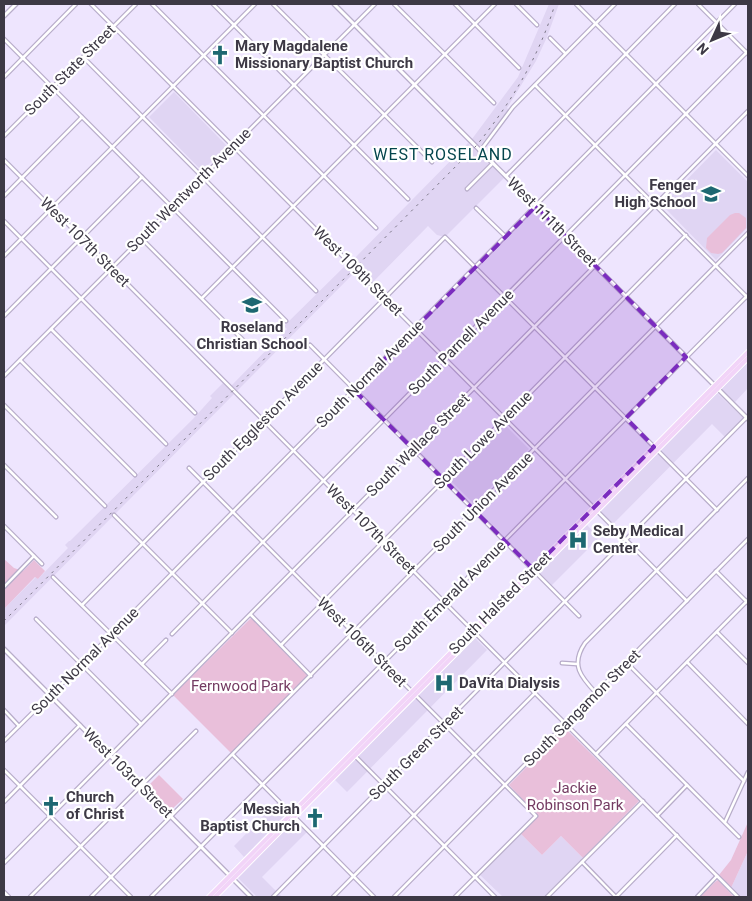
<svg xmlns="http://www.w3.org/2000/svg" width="752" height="901" font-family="Roboto,sans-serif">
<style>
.built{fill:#e0d5f3}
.green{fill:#e9bfda}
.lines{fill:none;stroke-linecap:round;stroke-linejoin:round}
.minor-casing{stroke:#b8adca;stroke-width:5}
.tertiary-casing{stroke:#b8adca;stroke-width:5}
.secondary-casing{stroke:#b8adca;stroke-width:5.5}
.primary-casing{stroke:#fff;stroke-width:6}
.minor{stroke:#fff;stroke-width:2.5}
.tertiary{stroke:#fff;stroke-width:2.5}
.secondary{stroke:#fff;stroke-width:3}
.primary{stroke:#f2d4f8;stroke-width:4}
.rail{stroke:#7b7686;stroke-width:1;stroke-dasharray:2.5 5;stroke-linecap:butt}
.marked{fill:#7b2cbf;fill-opacity:0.2;stroke:#7b2cbf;stroke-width:4;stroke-dasharray:10 6;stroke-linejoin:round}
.labels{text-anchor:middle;stroke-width:4.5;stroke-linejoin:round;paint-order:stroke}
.poi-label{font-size:15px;font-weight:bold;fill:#3d3945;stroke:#fff;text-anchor:start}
.street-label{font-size:15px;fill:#3d3945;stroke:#fff}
.park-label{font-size:15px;fill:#743b62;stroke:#fff}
.neighbourhood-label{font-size:16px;letter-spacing:1px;fill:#04454d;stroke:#fff}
</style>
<rect width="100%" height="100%" fill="#eee5fe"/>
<g class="built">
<path d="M549,4h10l-12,33 -11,24 -29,47 2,2 -29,36 -8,-7 46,-62z"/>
<path d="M174,92l53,54 -25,25 -53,-54z"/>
<path d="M468,143l36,35 -59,59 -8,-2 -9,-9 -56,57 -21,-21z"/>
<path d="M716,150l32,32v45l-32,33 -54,-55z"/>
<path d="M347,264l8,8 -118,119 -6,-5 56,-57 -3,-3z"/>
<path d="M748,362v26l-13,14 -14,-13z"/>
<path d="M223,383l11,11 -230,232v-17l32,-32 2,2 30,-31 -3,-3 4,-4h1l123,-122 19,-21 -2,-2z"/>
<path d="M717,393l28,27 -19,18 -14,-14 -99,100 -13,-12z"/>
<path d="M505,425l24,24 -55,55 -24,-24z"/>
<path d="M587,525l12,13 -48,48 -12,-12z"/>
<path d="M475,638l12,12 -140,142 -12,-12z"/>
<path d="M277,802l10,11 -43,44 -10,-11z"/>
<path d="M296,819l12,12 -46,46 20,20h-25l-19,-19z"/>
<path d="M521,834l21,21 19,-19 22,22 -39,39h-41l-23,-22z"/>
<path d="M748,851v46h-7l-10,-9z"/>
</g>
<g class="green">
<path d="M735,213h4l7,5v10l-24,25 -4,1 -7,-1 -5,-5 1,-10 23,-23z"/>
<path d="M4,559l10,9 9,3 11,-11 11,11 -7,8 -3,-2 -31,32z"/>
<path d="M251,618l57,58 -77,77 -58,-58z"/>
<path d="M565,728l74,73 -56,57 -22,-22 -19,19 -21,-21 17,-18 -29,-31z"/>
<path d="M159,775l24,24 -12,11 -23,-24z"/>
<path d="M748,822v29l-17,37 -12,-13 12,-15z"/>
<path d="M718,880l16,17h-34l15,-15z"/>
</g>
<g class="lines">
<defs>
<g id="minor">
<path d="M91,4l596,597"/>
<path d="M152,4l224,224"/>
<path d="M213,4l195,195"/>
<path d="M273,4l159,158"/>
<path d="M394,4l100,99"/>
<path d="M455,4l64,64"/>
<path d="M516,4l21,21"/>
<path d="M576,4l172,172"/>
<path d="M698,4l50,50"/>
<path d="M550,38l15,15"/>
<path d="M4,39l282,282"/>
<path d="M83,57l233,234"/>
<path d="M4,77l72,-73"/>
<path d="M535,85l213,213"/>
<path d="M480,151l33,-44 102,-103"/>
<path d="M506,176l169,-172"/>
<path d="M467,189l26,-26"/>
<path d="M4,196l78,-79"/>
<path d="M476,208l29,28"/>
<path d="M4,221l191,192"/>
<path d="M141,238l105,105"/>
<path d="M4,256l251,-252"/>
<path d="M202,298l293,-294"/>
<path d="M4,316l138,-139"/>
<path d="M51,329l115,115"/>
<path d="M310,345l269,271"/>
<path d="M20,360l115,115"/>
<path d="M4,405l101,101"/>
<path d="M4,465l52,52"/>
<path d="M189,468l347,348 -81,81"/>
<path d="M114,515l118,118"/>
<path d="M4,526l38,38"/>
<path d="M716,571l32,32"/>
<path d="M53,577l119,117"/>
<path d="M4,587l30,-31"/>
<path d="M82,605l363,-368 272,273"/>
<path d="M251,615l60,61"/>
<path d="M36,619l105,105"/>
<path d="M717,632l31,31"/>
<path d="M172,634l576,-583"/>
<path d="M281,645l405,-410"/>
<path d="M626,662l118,119"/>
<path d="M687,662l61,62"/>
<path d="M562,663l15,1"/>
<path d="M142,664l24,-24"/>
<path d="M596,693c-15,-16 -26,-28 -11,-50l163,-165"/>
<path d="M4,710l15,16"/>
<path d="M626,724l113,113"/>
<path d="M4,741l111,-110 620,-627"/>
<path d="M596,754l152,-154"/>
<path d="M233,755l141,142"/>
<path d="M355,756l140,141"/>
<path d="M4,770l127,127"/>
<path d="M4,802l76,-77"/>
<path d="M657,816l30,-31"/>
<path d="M725,822l23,-50"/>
<path d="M582,862l34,35"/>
<path d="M4,863l744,-752"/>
<path d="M4,892l5,5"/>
<path d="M30,897l166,-166"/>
<path d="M91,897l657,-664"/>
<path d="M151,897l597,-602"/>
<path d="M273,897l475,-481"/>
<path d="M333,897l202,-204"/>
<path d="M394,897l354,-358"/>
<path d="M547,897l96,-96"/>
<path d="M616,897l61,-62"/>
<path d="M697,897l20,-21"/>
</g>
<g id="tertiary">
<path d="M4,136l132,-132"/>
<path d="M4,160l734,737"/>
<path d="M4,376l371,-372"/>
</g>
<g id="secondary">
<path d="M334,4l414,415"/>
<path d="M4,16l12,-12"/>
<path d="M4,649l247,248"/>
</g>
<g id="primary">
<path d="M209,897l539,-545"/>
<path d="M215,897l533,-539"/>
</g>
</defs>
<use href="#minor" class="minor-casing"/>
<use href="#tertiary" class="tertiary-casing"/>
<use href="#secondary" class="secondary-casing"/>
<use href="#primary" class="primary-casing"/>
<use href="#minor" class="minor"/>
<use href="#tertiary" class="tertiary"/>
<use href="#secondary" class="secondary"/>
<use href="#primary" class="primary"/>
<path class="rail" d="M4,621l472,-475c35,-43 63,-89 79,-142"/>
</g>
<path class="marked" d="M536,206l150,151 -60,61 28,29 -121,122 -179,-179z"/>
<defs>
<symbol id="church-bare" viewBox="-9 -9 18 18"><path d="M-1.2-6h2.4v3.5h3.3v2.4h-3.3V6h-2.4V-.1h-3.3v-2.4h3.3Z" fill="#1d6871" stroke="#fff" stroke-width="2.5" paint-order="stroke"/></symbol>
<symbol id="school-bare" viewBox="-9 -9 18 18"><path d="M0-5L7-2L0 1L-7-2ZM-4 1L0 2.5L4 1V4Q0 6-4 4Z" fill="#1d6871" stroke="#fff" stroke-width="2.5" paint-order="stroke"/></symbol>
<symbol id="hospital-bare" viewBox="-9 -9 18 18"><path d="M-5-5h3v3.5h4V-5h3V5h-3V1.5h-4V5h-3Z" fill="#1d6871" stroke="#fff" stroke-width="2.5" paint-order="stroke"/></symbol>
</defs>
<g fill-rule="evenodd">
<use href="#church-bare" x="206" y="41" width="28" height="28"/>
<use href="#school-bare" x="697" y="180" width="28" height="28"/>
<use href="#school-bare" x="238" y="291" width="28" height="28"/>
<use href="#hospital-bare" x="564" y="526" width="28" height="28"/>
<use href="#hospital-bare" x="430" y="669" width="28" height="28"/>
<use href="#church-bare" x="37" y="792" width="28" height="28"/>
<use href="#church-bare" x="301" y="804" width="28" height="28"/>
</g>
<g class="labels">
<g class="poi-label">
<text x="235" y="51">Mary Magdalene<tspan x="235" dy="17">Missionary Baptist Church</tspan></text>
<text x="696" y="190" text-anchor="end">Fenger<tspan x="696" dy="17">High School</tspan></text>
<text x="252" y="332" text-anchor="middle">Roseland<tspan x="252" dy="17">Christian School</tspan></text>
<text x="593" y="536">Seby Medical<tspan x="593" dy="17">Center</tspan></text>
<text x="459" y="688">DaVita Dialysis</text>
<text x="66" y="802">Church<tspan x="66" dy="17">of Christ</tspan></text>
<text x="300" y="814" text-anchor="end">Messiah<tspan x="300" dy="17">Baptist Church</tspan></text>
</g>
<g class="street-label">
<text transform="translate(70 70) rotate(-45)" y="5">South State Street</text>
<text transform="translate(189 190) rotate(-45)" y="5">South Wentworth Avenue</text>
<text transform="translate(552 222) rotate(45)" y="5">West 111th Street</text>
<text transform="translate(85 242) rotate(45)" y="5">West 107th Street</text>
<text transform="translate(358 271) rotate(45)" y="5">West 109th Street</text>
<text transform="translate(461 342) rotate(-45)" y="5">South Parnell Avenue</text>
<text transform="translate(370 374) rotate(-45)" y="5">South Normal Avenue</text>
<text transform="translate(263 421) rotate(-45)" y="5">South Eggleston Avenue</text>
<text transform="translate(483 440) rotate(-45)" y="5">South Lowe Avenue</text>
<text transform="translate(418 445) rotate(-45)" y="5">South Wallace Street</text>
<text transform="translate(483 502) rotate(-45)" y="5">South Union Avenue</text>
<text transform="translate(371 529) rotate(45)" y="5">West 107th Street</text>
<text transform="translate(450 596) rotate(-45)" y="5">South Emerald Avenue</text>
<text transform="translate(500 603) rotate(-45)" y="5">South Halsted Street</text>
<text transform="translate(362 642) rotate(45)" y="5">West 106th Street</text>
<text transform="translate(85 661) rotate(-45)" y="5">South Normal Avenue</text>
<text transform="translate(582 708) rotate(-45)" y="5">South Sangamon Street</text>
<text transform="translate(416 753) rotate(-45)" y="5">South Green Street</text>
<text transform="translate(128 773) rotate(45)" y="5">West 103rd Street</text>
</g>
<g class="park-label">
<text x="241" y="691">Fernwood Park</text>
<text x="575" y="793">Jackie<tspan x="575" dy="17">Robinson Park</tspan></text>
</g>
<g class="neighbourhood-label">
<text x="443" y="160">WEST ROSELAND</text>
</g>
</g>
<rect width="752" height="901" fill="none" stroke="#3d3945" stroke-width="10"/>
<g transform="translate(712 40) rotate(226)" stroke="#ffffff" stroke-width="4" paint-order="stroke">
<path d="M0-4L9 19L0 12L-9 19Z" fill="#3d3945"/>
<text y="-8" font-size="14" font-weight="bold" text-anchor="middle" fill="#3d3945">N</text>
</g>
</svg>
